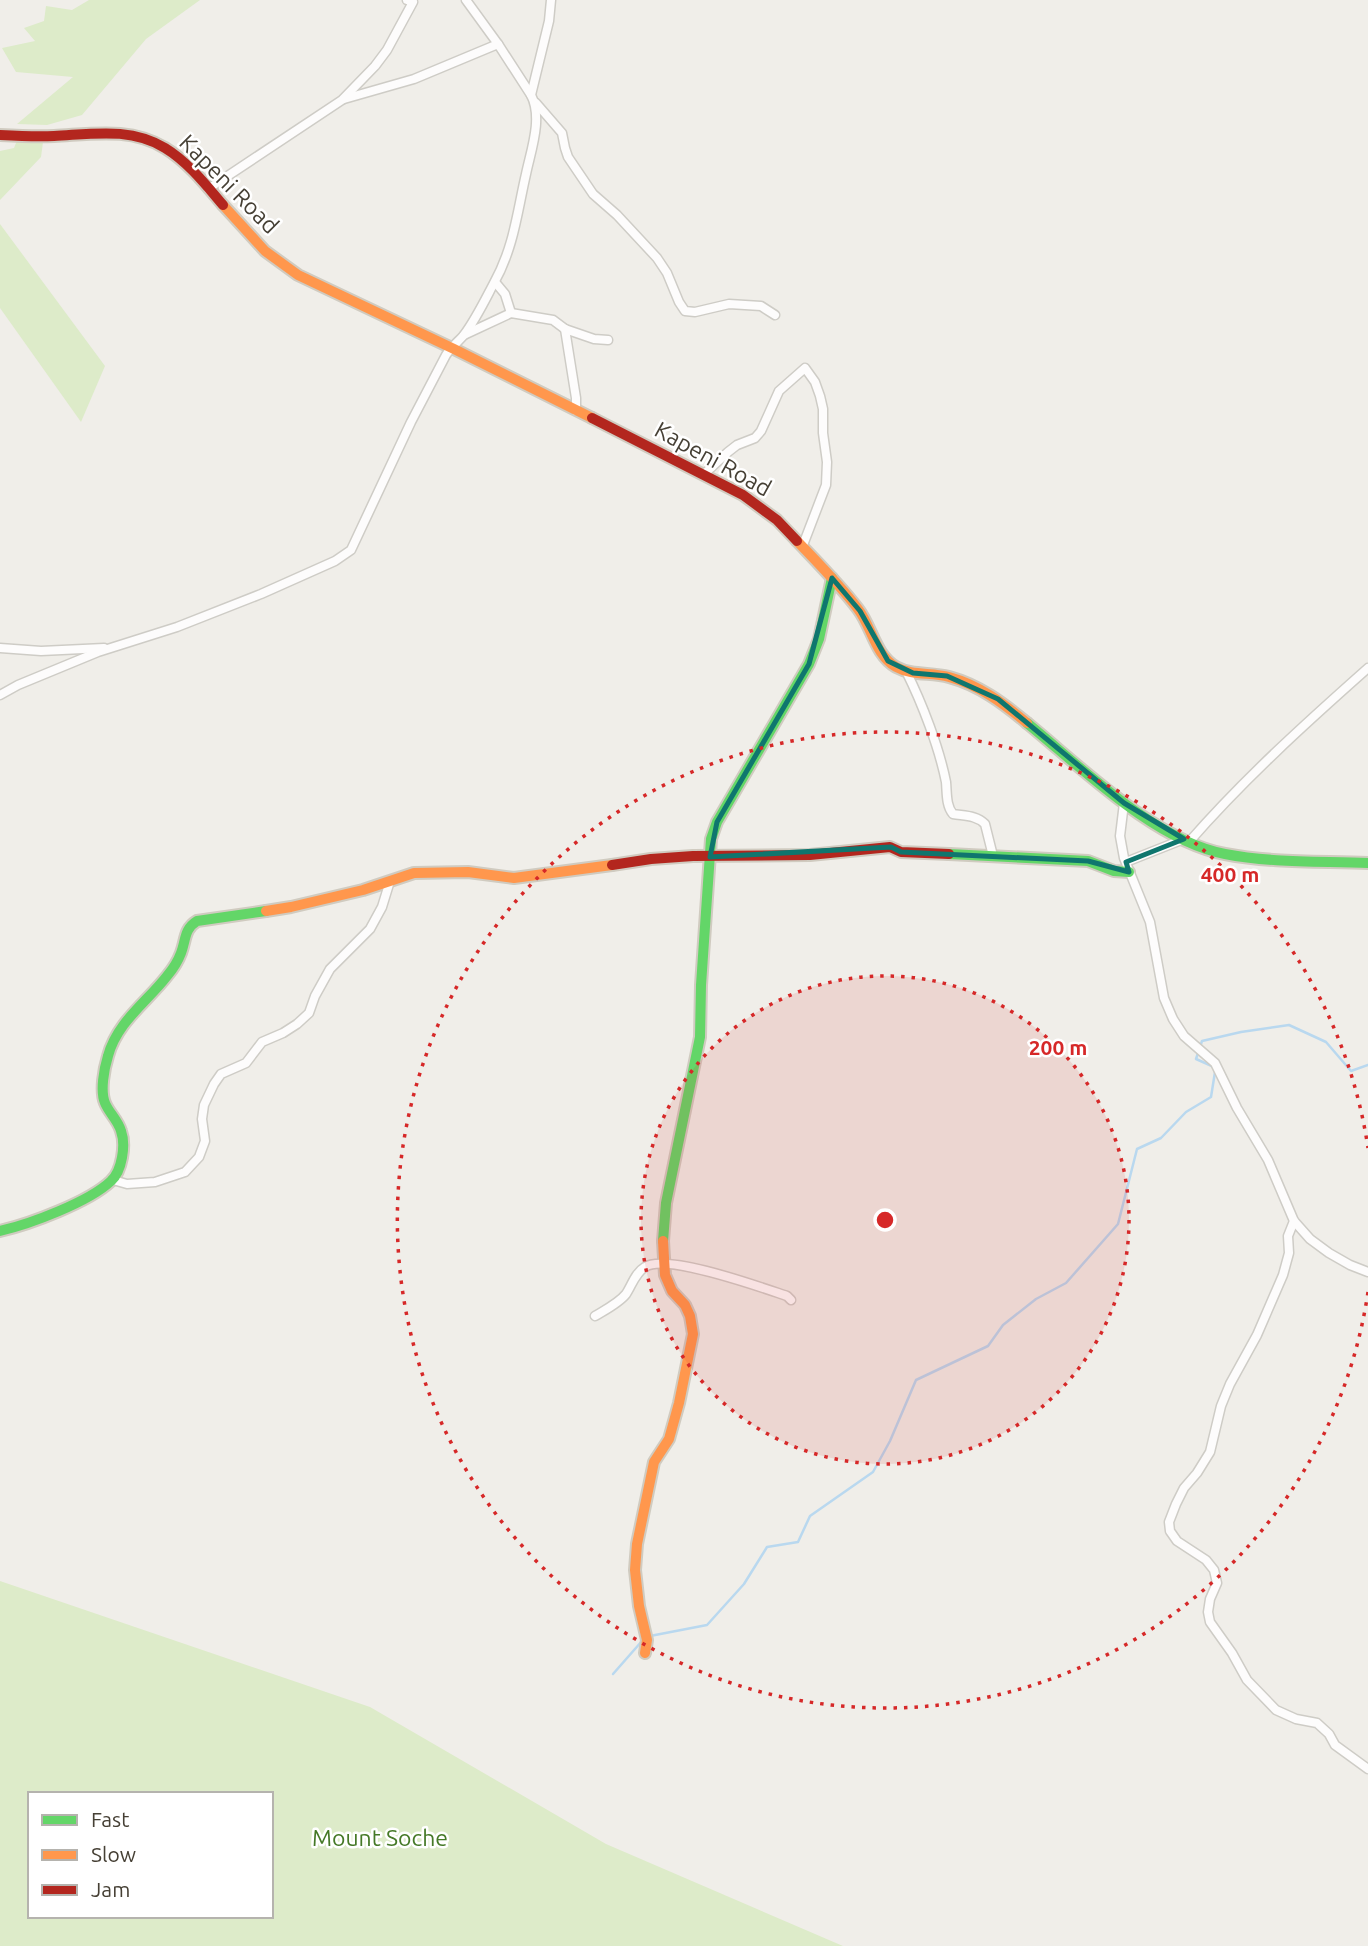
<svg xmlns="http://www.w3.org/2000/svg" width="1368" height="1946" font-family="Ubuntu,sans-serif">
<style>
.green{fill:#ddebc9;fill-rule:evenodd}
.lines{fill:none;stroke-linecap:round;stroke-linejoin:round}
.stream{stroke:#b9d8ef;stroke-width:2.5}
.street-casing{stroke:#ceccc6;stroke-width:11}
.fast-casing{stroke:#d0cbc0;stroke-width:14}
.slow-casing{stroke:#d0cbc0;stroke-width:14}
.jam-casing{stroke:#d0cbc0;stroke-width:14}
.street{stroke:#fdfcfc;stroke-width:8}
.fast{stroke:#63d668;stroke-width:10}
.slow{stroke:#ff974d;stroke-width:10}
.jam{stroke:#b3261e;stroke-width:10}
.marked{fill:none;stroke:#0f766e;stroke-width:5;stroke-linejoin:round}
.ring{fill:none;stroke:#d62828;stroke-width:3.5;stroke-dasharray:3.5 7}
.labels{text-anchor:middle;stroke-width:5;stroke-linejoin:round;paint-order:stroke}
.street-label{font-size:23px;fill:#464035;stroke:#fff}
.park-label{font-size:23px;fill:#457927;stroke:#fff}
.centre{fill:#d62828;stroke:#fff;stroke-width:3.5}
.ring-label{font-size:21px;text-anchor:middle;font-weight:bold;fill:#d62828;stroke:#fff;stroke-width:5;stroke-linejoin:round;paint-order:stroke}
</style>
<rect width="100%" height="100%" fill="#f0eee9"/>
<g class="green">
<path d="M89,0h111l-54,39 -64,76 -35,10 -30,-1 56,-47 -57,-5 -14,-24 33,-7 -11,-13 20,-7 2,-15 26,4z"/>
<path d="M20,133l24,2 -3,22 -41,43v-49l14,-3z"/>
<path d="M0,224l105,142 -24,56 -81,-114z"/>
<path d="M0,1581l370,126 236,137 237,102h-843zM30,1794h241v122h-241z"/>
</g>
<g class="lines">
<g class="stream">
<path d="M1214,1067l-18,-8 6,-18 39,-9 48,-7 37,17 25,29 17,-6"/>
<path d="M650,1636l57,-11 37,-41 23,-37 31,-5 12,-26 63,-44 17,-31 26,-61 72,-34 15,-21 33,-26 30,-16 52,-59 19,-75 24,-11 25,-26 25,-15 4,-25"/>
<path d="M613,1674l29,-33"/>
</g>
<defs>
<g id="street">
<path d="M466,0l32,44"/>
<path d="M344,99l70,-20 84,-35 33,51"/>
<path d="M536,103l26,30 3,15 3,9 25,37 24,21 40,43 10,15 12,29 6,9 10,1 34,-8 32,2 14,9"/>
<path d="M208,189l134,-89 33,-34 12,-16 26,-48 -6,-2"/>
<path d="M495,282l10,12 6,19"/>
<path d="M565,329l11,69v13"/>
<path d="M464,335l47,-22 42,7 12,9 29,10 14,1"/>
<path d="M703,475l25,-23 9,-7 18,-7 6,-7 18,-40 26,-23 10,14 5,14 3,13v24l4,29 -1,23 -23,60"/>
<path d="M0,648l41,3 63,-3"/>
<path d="M906,671c16,32 33,76 40,111 1,11 0,24 7,32 11,2 23,1 32,10l8,32"/>
<path d="M0,695l18,-10 80,-33 79,-25 84,-33 74,-33 16,-11 60,-128 35,-67c5,-8 12,-13 18,-20 12,-16 21,-35 30,-52 20,-36 23,-70 32,-109 5,-24 17,-56 5,-79l18,-74 2,-21"/>
<path d="M1124,803l-4,33 4,22 26,64 14,76 9,21 11,17 31,27 22,45 31,52 26,61 16,18 19,14 21,12 18,7"/>
<path d="M1189,842c55,-63 117,-119 179,-174"/>
<path d="M1126,862l58,-23"/>
<path d="M113,1180l14,4 28,-2 30,-10 14,-15 6,-16 -3,-22 2,-14 10,-21 7,-10 25,-11 16,-21 21,-9 14,-9 12,-11 6,-17 15,-27 40,-40 12,-22 8,-26"/>
<path d="M1294,1221l-6,15 1,17 -6,22 -26,60 -27,49 -9,22 -11,46 -13,21 -13,15 -8,16 -7,18 1,9 7,10 29,19 8,10 3,13 -7,16 -2,13 2,10 22,31 15,27 29,30 20,9 21,4 12,11 6,11 33,24"/>
<path d="M595,1316c10,-6 24,-13 31,-22 6,-9 9,-21 19,-27 21,-14 115,20 142,29l4,4"/>
</g>
<g id="fast">
<path d="M1027,723c54,44 128,118 198,131 46,9 96,7 143,9"/>
<path d="M949,854l139,7 26,10 15,1"/>
<path d="M0,1231c30,-7 89,-29 111,-50 11,-10 15,-36 10,-50 -3,-11 -12,-18 -16,-28 -5,-12 -1,-34 3,-47 9,-34 39,-54 59,-80 6,-7 11,-15 14,-23 5,-13 3,-24 16,-32l69,-10"/>
<path d="M663,1241l3,-38 34,-166 1,-52 10,-146 6,-17 92,-158 10,-25 13,-61"/>
</g>
<g id="slow">
<path d="M223,205l42,46 33,24 156,74 138,69"/>
<path d="M797,541c21,22 43,44 61,68 14,18 17,46 38,58 16,9 35,5 53,10 30,8 54,26 78,46"/>
<path d="M266,911l25,-4 72,-17 51,-17 54,-1 46,6 98,-13"/>
<path d="M645,1653l2,-13 -8,-34 -4,-36 2,-26 17,-82 15,-23 10,-36 14,-69 -3,-18 -5,-11 -13,-14 -7,-16 -2,-34"/>
</g>
<g id="jam">
<path d="M0,135c18,1 36,2 54,1 39,-2 77,-9 111,12 23,14 41,37 58,57"/>
<path d="M592,418l151,77 34,25 20,21"/>
<path d="M612,865l39,-6 42,-3 117,-1 80,-8 11,5 48,2"/>
</g>
</defs>
<use href="#street" class="street-casing"/>
<use href="#fast" class="fast-casing"/>
<use href="#slow" class="slow-casing"/>
<use href="#jam" class="jam-casing"/>
<use href="#street" class="street"/>
<use href="#fast" class="fast"/>
<use href="#slow" class="slow"/>
<use href="#jam" class="jam"/>
</g>
<path class="marked" d="M832,578l28,33 28,50 25,12 34,3 51,23 126,104 60,36 -58,23 3,10 -41,-11 -187,-9 -10,-5 -181,10 7,-35 92,-158z"/>
<circle cx="885" cy="1220" r="244" fill="#d62828" fill-opacity=".12"/>
<g class="ring">
<circle cx="885" cy="1220" r="244"/>
<path d="M1368 1292A488 488 0 1 1 1368 1148"/>
</g>
<g class="labels">
<g class="street-label">
<text transform="translate(229 184) rotate(45)" y="8">Kapeni Road</text>
<text transform="translate(713 459) rotate(29)" y="8">Kapeni Road</text>
</g>
<g class="park-label">
<text x="380" y="1846">Mount Soche</text>
</g>
</g>
<circle cx="885" cy="1220" r="10" class="centre"/>
<g class="ring-label">
<text x="1230" y="882">400 m</text>
<text x="1058" y="1055">200 m</text>
</g>
<rect x="28" y="1792" width="245" height="126" fill="#ffffff" stroke="#b5b3ae" stroke-width="2"/>
<rect x="42" y="1815" width="35" height="10" fill="#63d668" stroke="#b5b3ae" stroke-width="2"/>
<text x="91" y="1827" font-size="21" fill="#464035">Fast</text>
<rect x="42" y="1850" width="35" height="10" fill="#ff974d" stroke="#b5b3ae" stroke-width="2"/>
<text x="91" y="1862" font-size="21" fill="#464035">Slow</text>
<rect x="42" y="1885" width="35" height="10" fill="#b3261e" stroke="#b5b3ae" stroke-width="2"/>
<text x="91" y="1897" font-size="21" fill="#464035">Jam</text>
</svg>
